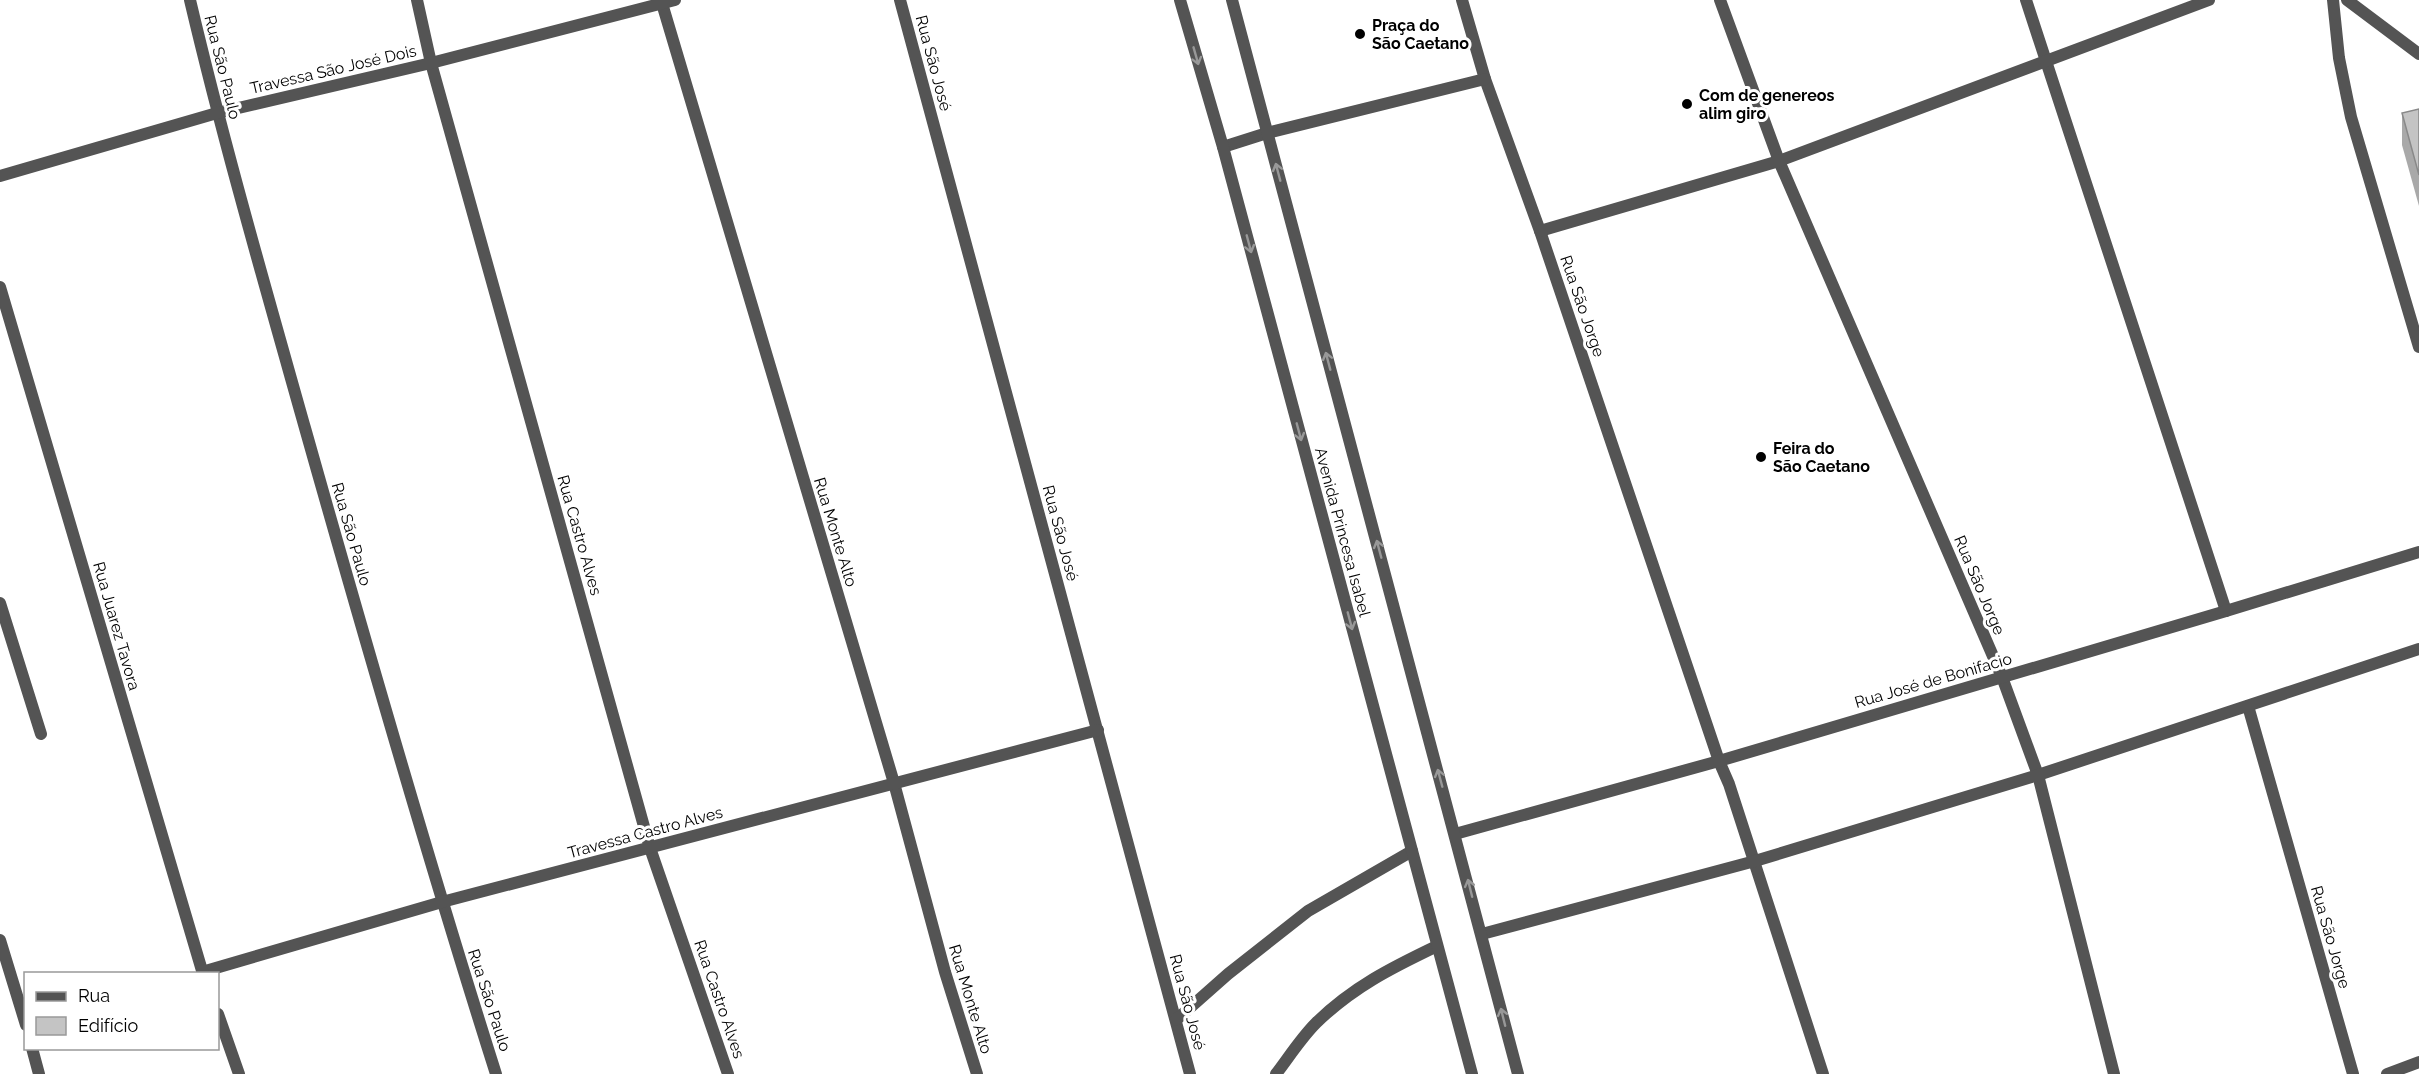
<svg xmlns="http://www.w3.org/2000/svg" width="2419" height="1074" font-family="Raleway,sans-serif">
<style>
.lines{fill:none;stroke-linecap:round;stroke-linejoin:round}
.service{stroke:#545454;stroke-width:12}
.minor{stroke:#545454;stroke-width:12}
.tertiary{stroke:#545454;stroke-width:12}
.wall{fill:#a9a9a9}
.building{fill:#c4c4c4;stroke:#898989;stroke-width:1.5}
.oneway{stroke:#989898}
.poi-dot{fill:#000;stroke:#fff;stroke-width:2}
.labels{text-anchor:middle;stroke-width:6;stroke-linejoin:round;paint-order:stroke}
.poi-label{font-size:16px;font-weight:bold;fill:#000;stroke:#fff;text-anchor:start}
.street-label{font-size:16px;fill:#000;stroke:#fff}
</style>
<rect width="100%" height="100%" fill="#fff"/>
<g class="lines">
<path class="service" d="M0,603l41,131"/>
<g class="minor">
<path d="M190,0c34,144 75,286 115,428 61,216 123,432 191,646"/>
<path d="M417,0l14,63 219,785 78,226"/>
<path d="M661,0l233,783 51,189 32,102"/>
<path d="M900,0l290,1074"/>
<path d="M1462,0l23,79 55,152 179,530 10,23 94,290"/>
<path d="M1720,0l59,161 223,516 36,98 76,299"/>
<path d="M2026,0l200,611"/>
<path d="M2333,0l6,58 12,59 68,230"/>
<path d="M2347,0l72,54"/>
<path d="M1223,147l44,-14 218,-54"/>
<path d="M0,176l217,-63 214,-50 244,-63"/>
<path d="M1540,231l239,-70 430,-161"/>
<path d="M2248,706l105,368"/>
<path d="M1455,834l264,-73 507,-150 193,-59"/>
<path d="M1482,934l273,-73 283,-86 381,-126"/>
<path d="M0,940l26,85"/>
<path d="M202,972l240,-70 656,-172"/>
<path d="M1176,1020l52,-46 80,-63 104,-60"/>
<path d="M32,1048l7,26"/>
<path d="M1276,1074c13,-17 25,-36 40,-51 37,-36 75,-55 121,-77"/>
</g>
<g class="tertiary">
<path d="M1180,0l43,147 249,927"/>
<path d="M1232,0l286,1074"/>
<path d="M0,287l203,687"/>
<path d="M218,1014l21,60"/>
<path d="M2387,1074l32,-12"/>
</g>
</g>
<path class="wall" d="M2419,109v97l-17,-61v-32z"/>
<path class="building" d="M2419,109v66l-17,-62z"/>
<defs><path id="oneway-shaft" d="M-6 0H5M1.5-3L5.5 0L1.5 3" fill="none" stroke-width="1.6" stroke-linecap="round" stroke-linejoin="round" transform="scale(1.5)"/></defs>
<g class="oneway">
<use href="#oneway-shaft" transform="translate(1196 56) rotate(74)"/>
<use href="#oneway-shaft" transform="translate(1278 172) rotate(-105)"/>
<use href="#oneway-shaft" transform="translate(1249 244) rotate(75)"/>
<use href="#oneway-shaft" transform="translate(1328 361) rotate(-105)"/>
<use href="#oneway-shaft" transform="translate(1299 432) rotate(75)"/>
<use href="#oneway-shaft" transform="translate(1379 549) rotate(-105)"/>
<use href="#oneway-shaft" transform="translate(1350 621) rotate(75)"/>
<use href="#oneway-shaft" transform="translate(1440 778) rotate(-105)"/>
<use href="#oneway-shaft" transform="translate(1470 888) rotate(-104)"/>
<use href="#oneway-shaft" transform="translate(1503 1017) rotate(-104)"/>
</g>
<g class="poi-dot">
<circle cx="1360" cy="34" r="6"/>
<circle cx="1687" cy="104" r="6"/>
<circle cx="1761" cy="457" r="6"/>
</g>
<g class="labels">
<g class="poi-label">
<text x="1372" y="31">Praça do<tspan x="1372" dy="18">São Caetano</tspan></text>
<text x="1699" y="101">Com de genereos<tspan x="1699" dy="18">alim giro</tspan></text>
<text x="1773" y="454">Feira do<tspan x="1773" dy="18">São Caetano</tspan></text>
</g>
<g class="street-label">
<text transform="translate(934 63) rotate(75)" y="6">Rua São José</text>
<text transform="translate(223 67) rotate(76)" y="6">Rua São Paulo</text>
<text transform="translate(333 69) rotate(-13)" y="6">Travessa São José Dois</text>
<text transform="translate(1583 306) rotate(71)" y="6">Rua São Jorge</text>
<text transform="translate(836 532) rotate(73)" y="6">Rua Monte Alto</text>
<text transform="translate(1343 532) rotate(75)" y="6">Avenida Princesa Isabel</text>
<text transform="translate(1061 533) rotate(75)" y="6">Rua São José</text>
<text transform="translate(352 534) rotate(74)" y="6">Rua São Paulo</text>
<text transform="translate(580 535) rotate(74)" y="6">Rua Castro Alves</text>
<text transform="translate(1980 585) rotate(67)" y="6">Rua São Jorge</text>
<text transform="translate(117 626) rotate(74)" y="6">Rua Juarez Tavora</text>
<text transform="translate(1933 680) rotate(-16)" y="6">Rua José de Bonifacio</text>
<text transform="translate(645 832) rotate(-15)" y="6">Travessa Castro Alves</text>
<text transform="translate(2331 937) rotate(74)" y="6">Rua São Jorge</text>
<text transform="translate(720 999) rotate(71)" y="6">Rua Castro Alves</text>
<text transform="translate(971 999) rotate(73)" y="6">Rua Monte Alto</text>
<text transform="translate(490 1000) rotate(72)" y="6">Rua São Paulo</text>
<text transform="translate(1188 1002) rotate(75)" y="6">Rua São José</text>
</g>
</g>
<rect x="24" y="972" width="195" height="78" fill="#ffffff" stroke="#999999" stroke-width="1.5"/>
<rect x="36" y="992" width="30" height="9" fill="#545454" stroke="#999999" stroke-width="1.5"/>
<text x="78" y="1002" font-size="18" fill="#000000">Rua</text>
<rect x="36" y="1017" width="30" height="18" fill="#c4c4c4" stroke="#999999" stroke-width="1.5"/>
<text x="78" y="1032" font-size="18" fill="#000000">Edifício</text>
</svg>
